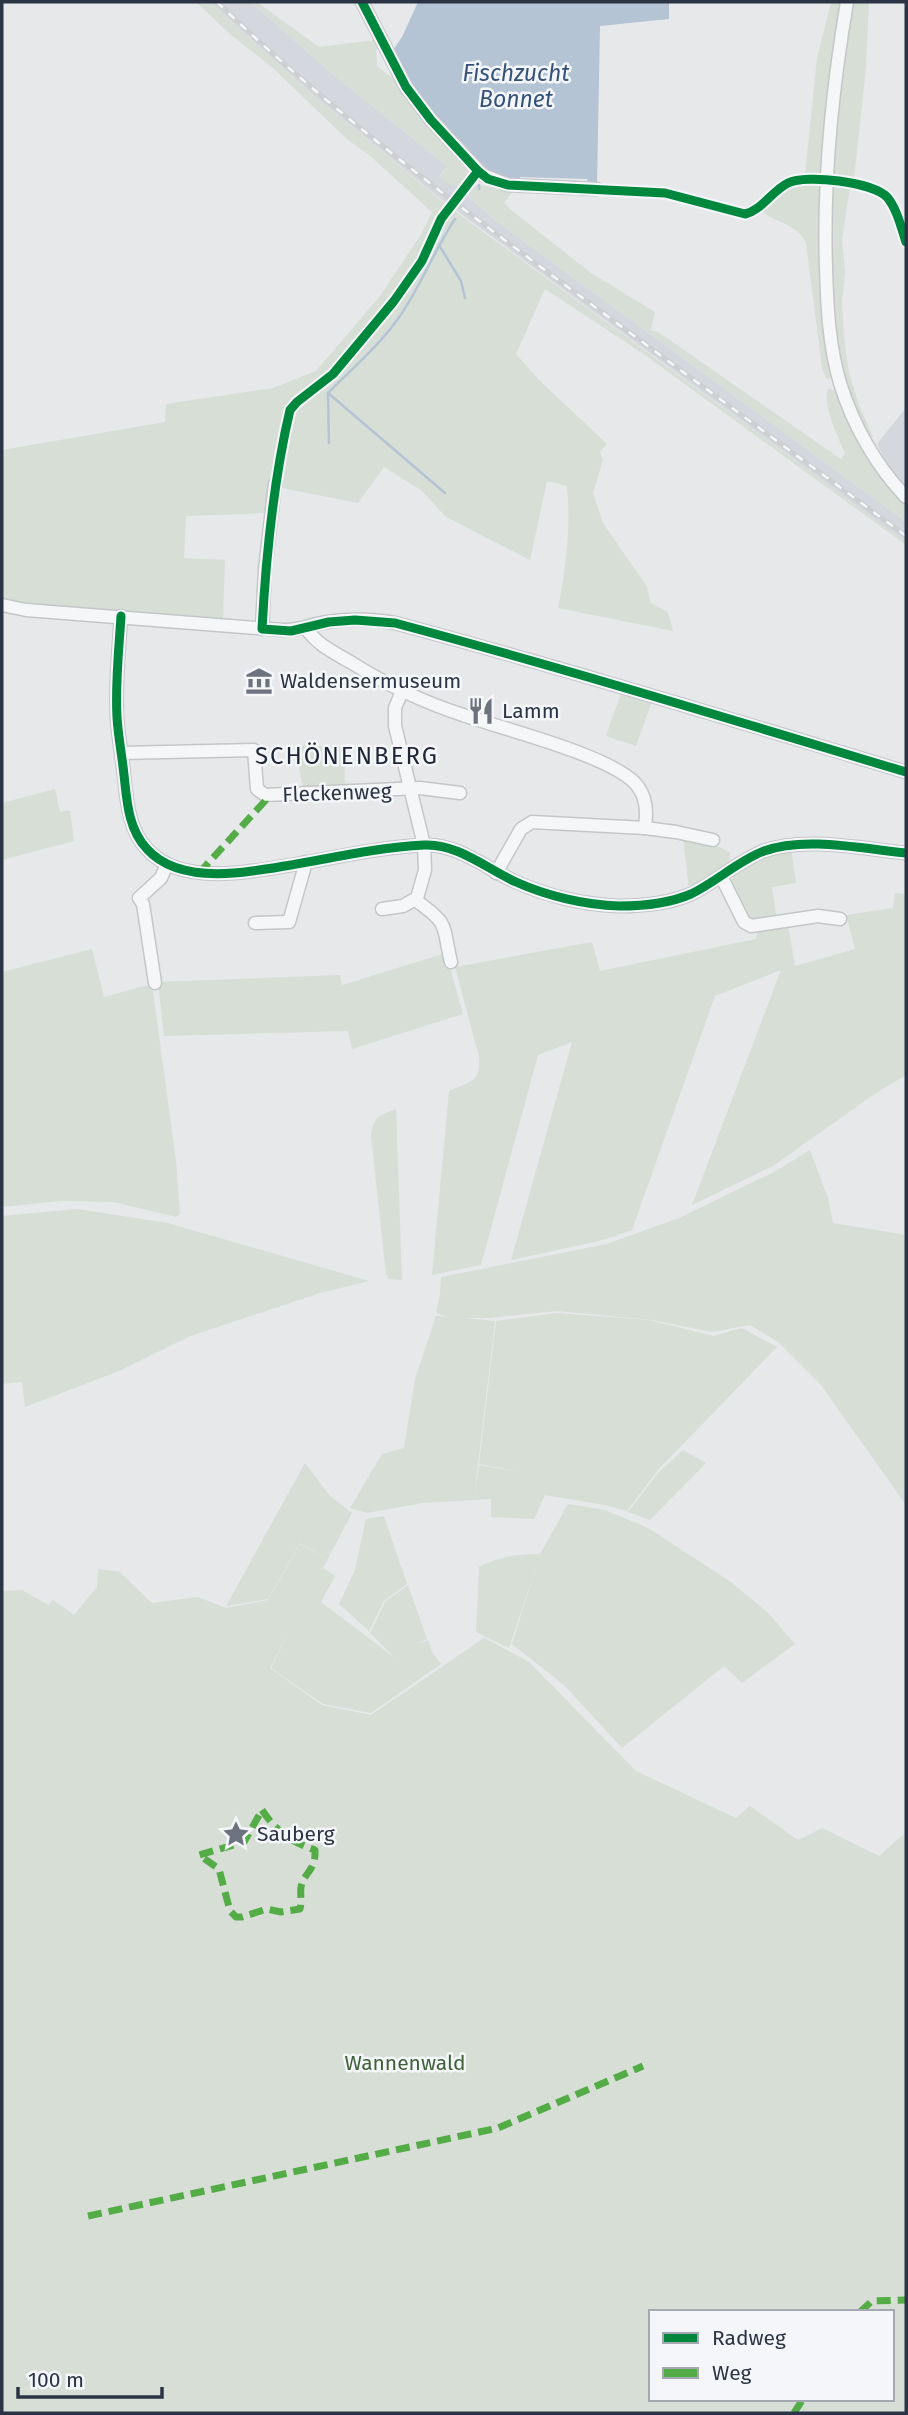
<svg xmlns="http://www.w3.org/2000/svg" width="908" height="2415" font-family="'Fira Sans',sans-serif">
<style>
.built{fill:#d4d7dd}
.green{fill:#d6ded6;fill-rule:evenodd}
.water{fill:#b4c4d5}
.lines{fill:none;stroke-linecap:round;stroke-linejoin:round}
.stream{stroke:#b4c4d5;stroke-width:2.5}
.minor-casing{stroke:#c4c6c8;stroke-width:15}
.minor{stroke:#f5f6f7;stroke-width:12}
.rail-casing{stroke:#cecfd2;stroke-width:5}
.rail{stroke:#f4f6f9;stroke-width:2.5;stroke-dasharray:8;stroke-linecap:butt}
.quiet{stroke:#54ac47;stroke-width:7;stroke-dasharray:14 7;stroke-linecap:butt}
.cycleway-casing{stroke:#f4f6f9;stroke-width:13}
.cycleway{stroke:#00873e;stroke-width:9}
.labels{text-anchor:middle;stroke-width:5;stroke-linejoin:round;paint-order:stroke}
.poi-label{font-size:21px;fill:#2b3445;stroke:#f4f6f9;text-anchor:start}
.street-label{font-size:21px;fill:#2b3445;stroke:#f4f6f9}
.park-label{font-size:21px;fill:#3f6138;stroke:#f4f6f9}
.water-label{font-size:23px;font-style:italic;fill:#34527a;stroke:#f4f6f9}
.quarter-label{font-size:24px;letter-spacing:2px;fill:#1d2536;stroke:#f4f6f9}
</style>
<rect width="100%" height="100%" fill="#e6e8ea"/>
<g class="built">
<path d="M210,2h41l79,70 117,94 -8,10 15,8 42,37 410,301v20l-464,-342 -130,-106z"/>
<path d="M906,408v80l-19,-24 -10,-20z"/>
</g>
<g class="green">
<path d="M196,2h14l102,92 136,112 458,336v3l-261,-190 -100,-66 -29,65 23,26 68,64 -7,8 3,8 -10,33 10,30 44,64 4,16 17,9 5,19 -115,-23c8,-41 13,-80 9,-122l-20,-5 -17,79 -84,-43 -25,-27 -37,-23 -26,36 -86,-17 -6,27 -80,3 -2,42 41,2 -2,58 -131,-7 -90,-11v-150l163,-28 1,-18 107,-16 43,-17 64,-75 40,-60 12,-24 -63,-57 -21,-15 -75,-72 -43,-34z"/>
<path d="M251,2h6l62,45 57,-7 3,5 -3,6 1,15 11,9 8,2 72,91v7l-8,14 -6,-5 -2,2 -13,-9 8,-11 -117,-94z"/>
<path d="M831,2h11l-20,174 -17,-1 12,-117z"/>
<path d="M852,2h17l-3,65 -12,112 -22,-2 2,-42z"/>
<path d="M800,182l21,2 12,192 -4,3 -3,-1 -4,-10 -16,-125c-9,-20 -31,-20 -46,-33 10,-13 24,-22 40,-28z"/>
<path d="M473,185l22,1 19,4 -10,13 7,7 80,63 64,39 -4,18 7,2 183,127 4,-5c-6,-16 -23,-49 -17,-65l6,1 43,81 29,36v15l-410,-301 -30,-27z"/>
<path d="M831,186l19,1 -8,52 3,34 -3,29 2,36 5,35 10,32 14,32 -6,-1 -23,-55 -12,-75z"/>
<path d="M622,691l30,10 -16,45 -30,-10z"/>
<path d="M295,745l49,2 1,42 -42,1z"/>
<path d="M55,789l5,23 10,-2 4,31 -72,19v-57z"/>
<path d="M683,838l29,6 18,8 -1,10 -40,27z"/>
<path d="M791,849l5,34 -24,4 5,34h-27l-20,-34c4,-27 38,-32 61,-38z"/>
<path d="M895,893l11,1v181l-30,18 -103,73 -81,39 89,-235 -66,26 -83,234 -33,11 -88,19 61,-218 -34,13 -57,210 -49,10 17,-184c20,-9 32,-8 30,-34l-24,-90 137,-25 8,29 156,-32 2,-9 30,-5 7,41 60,-17 -9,-34 47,-7z"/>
<path d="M92,949l12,48 48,-13 24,177 4,53 -4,3 -62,-15 -53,-1 -59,6v-235z"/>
<path d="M446,953l17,61 -111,35 -4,-18 -184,5 -6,-54 182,-7 2,10z"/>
<path d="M396,1109l6,171 -13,-1 -3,-5 -15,-139c3,-19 8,-19 25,-26z"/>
<path d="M810,1150l18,48 5,25 73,12v270l-85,-120 -43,-43 -28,-17 -38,7 -60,-12 -95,-9 -68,7h-24l30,3 -21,177 5,-33 48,8 -48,-9 17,-143 61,-8 92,7 64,16 29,-8 35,19 -119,123 -31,41 -22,-6 -60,-10 -11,24 -43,-2v-18l-69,4 -55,10 -17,-5 32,-54 22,-6 11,-69 21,-63 12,1 -12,-4 4,-19 1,-17 166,-33 72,-26 97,-47z"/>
<path d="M77,1209l91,14 201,58 -49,12 -132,44 -69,34 -94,36 -3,-25 -20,2v-168z"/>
<path d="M683,1450l23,13 -56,57 -22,-8 31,-40z"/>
<path d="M305,1463l25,33 22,17 -29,55 12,8 -14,26 74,56 -25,-25 15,-31 23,-17 19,54 -14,6 15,-5 4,12 9,12 -70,49 -48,-9 -52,-36 19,-39 -20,39 52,37 49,10 113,-77 45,24 107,109 100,47 14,-12 48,34 24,-12 57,28 27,-24v581h-904v-822l20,-1 26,15 5,-5 21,15 23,-28 1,-18 22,3 32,31 46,-6 28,11 42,-8 32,-56 27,15 -27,-16 -32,56 -42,7zM651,2312h241v87h-241z"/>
<path d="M568,1504l37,6 43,18 83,54 38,32 26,30 -53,39 -18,-17 -102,82 -58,-63 -52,-41 25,-80 -28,84 -33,-16 3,-65c19,-10 40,-13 61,-13z"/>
<path d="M384,1516l23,68 -23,17 -15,30 -30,-27 16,-34 11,-51z"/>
</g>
<path class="water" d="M418,2h251v17l-69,7 -3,160 -9,-2 -1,-5 -67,-2 -1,5 -28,-7 -58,-58 -42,-64 11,-16z"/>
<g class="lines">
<g class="stream">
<path d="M479,185v4"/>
<path d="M439,245l22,36 4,17"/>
<path d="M328,394l1,49"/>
<path d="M445,493l-117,-100c25,-25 54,-50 74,-80 20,-30 33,-64 53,-94"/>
</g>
<defs>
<g id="minor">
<path d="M362,2l44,85 25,33 52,55 25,10 89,4"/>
<path d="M847,2c-15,88 -24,176 -21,265 1,39 3,79 14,116 13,42 36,83 66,114"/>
<path d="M2,605l24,5 257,20c16,1 29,-6 44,-8 23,-4 46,-3 68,1 172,46 341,98 511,149"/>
<path d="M121,616c-2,33 -6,67 -4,101 1,19 5,38 7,58 3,26 4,54 23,74 25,28 70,27 105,22 57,-7 114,-23 172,-26 33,-2 63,24 92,37 31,14 69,23 103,24 25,0 49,-2 72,-12 25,-12 47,-33 73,-43 41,-15 99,-2 142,2"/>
<path d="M306,628c11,17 29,25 46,35 35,22 71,39 111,52 40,14 145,40 172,68 12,13 12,29 10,45"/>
<path d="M262,629l3,-60 10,-85"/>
<path d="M402,691l-7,17v18l29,119 1,25 -8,28 1,4c32,23 24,23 33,60"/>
<path d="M121,753l133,-3 3,39 8,6 155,-7 40,5"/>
<path d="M496,873l25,-44 11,-7 113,6 31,4 37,8"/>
<path d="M721,876l23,46 7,4 67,-10 22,3"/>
<path d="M382,909l21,-3 14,-8"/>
<path d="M255,923l34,-1 17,-60"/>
<path d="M155,983l-12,-79 -4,-6 22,-20 6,-14"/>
</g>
</defs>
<use href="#minor" class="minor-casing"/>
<use href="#minor" class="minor"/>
<defs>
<path id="rail" d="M217,2c108,104 228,194 348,283 114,84 227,167 341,251"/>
</defs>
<use href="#rail" class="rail-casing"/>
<use href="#rail" class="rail"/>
<g class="quiet">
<path d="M199,873l66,-72v-6"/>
<path d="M262,1810c14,21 29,32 53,40 1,21 -11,22 -14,37 -1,7 1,14 -1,22l-19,3 -14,-3 -25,8h-6l-6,-6 -11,-42 -20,-14 45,-13z"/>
<path d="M88,2216l410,-88 145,-62"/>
<path d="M860,2312l12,-11 34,-1"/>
<path d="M794,2413l9,-14"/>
</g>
<defs>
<g id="cycleway">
<path d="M362,2l44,85 25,33 47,51 10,8 20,6 157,8 80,21c17,-4 27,-23 43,-31 19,-9 84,-1 99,14 10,12 14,30 19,45"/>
<path d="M478,171l-37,48 -19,42 -28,40 -61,73 -36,28 -7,8c-17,72 -24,145 -28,219l29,2 38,-9 26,-2 40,3c172,46 341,98 511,149"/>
<path d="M121,616c-2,33 -6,67 -4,101 1,19 5,38 7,58 3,26 4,54 23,74 25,28 70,27 105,22 57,-7 114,-23 172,-26 33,-2 63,24 92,37 31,14 69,23 103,24 25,0 49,-2 72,-12 25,-12 47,-33 73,-43 41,-15 99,-2 142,2"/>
</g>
</defs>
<use href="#cycleway" class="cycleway-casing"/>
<use href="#cycleway" class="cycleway"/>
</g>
<defs>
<symbol id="museum-bare" viewBox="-9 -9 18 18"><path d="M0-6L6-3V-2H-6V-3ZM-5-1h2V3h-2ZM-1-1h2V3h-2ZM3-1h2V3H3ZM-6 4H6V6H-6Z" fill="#6c737f" stroke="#f4f6f9" stroke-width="2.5" paint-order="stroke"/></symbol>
<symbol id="restaurant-bare" viewBox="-9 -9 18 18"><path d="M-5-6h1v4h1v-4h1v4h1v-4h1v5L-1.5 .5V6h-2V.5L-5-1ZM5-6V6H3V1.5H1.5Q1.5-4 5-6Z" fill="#6c737f" stroke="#f4f6f9" stroke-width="2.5" paint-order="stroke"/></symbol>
<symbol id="sight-bare" viewBox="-9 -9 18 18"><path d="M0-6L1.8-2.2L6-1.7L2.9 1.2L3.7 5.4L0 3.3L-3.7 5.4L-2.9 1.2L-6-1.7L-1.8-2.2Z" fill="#6c737f" stroke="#f4f6f9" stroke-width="2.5" paint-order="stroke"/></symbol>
</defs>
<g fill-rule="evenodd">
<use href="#museum-bare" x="240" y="662" width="38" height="38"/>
<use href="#restaurant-bare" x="462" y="692" width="38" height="38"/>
<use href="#sight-bare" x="217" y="1815" width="38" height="38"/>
</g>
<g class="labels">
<g class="poi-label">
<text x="280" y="688">Waldensermuseum</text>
<text x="502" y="718">Lamm</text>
<text x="257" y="1841">Sauberg</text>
</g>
<g class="street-label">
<text transform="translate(337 793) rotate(-2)" y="7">Fleckenweg</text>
</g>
<g class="park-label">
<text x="405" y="2070">Wannenwald</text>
</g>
<g class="water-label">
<text x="516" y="81">Fischzucht<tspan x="516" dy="26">Bonnet</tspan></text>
</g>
<g class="quarter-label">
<text x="347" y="764">SCHÖNENBERG</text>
</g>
</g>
<rect width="908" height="2415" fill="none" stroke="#2b3445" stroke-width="7"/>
<rect x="649" y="2310" width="245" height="91" fill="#f4f6f9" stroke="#a4a8b1" stroke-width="2"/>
<rect x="663" y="2333" width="35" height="10" fill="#00873e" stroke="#a4a8b1" stroke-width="2"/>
<text x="712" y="2345" font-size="21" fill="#2b3445">Radweg</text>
<rect x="663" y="2368" width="35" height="10" fill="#54ac47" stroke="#a4a8b1" stroke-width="2"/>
<text x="712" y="2380" font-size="21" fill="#2b3445">Weg</text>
<path d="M18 2387v10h144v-10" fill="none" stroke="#2b3445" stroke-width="3.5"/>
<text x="28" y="2387" font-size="21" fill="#2b3445" stroke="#f4f6f9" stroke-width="5" paint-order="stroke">100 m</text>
</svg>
